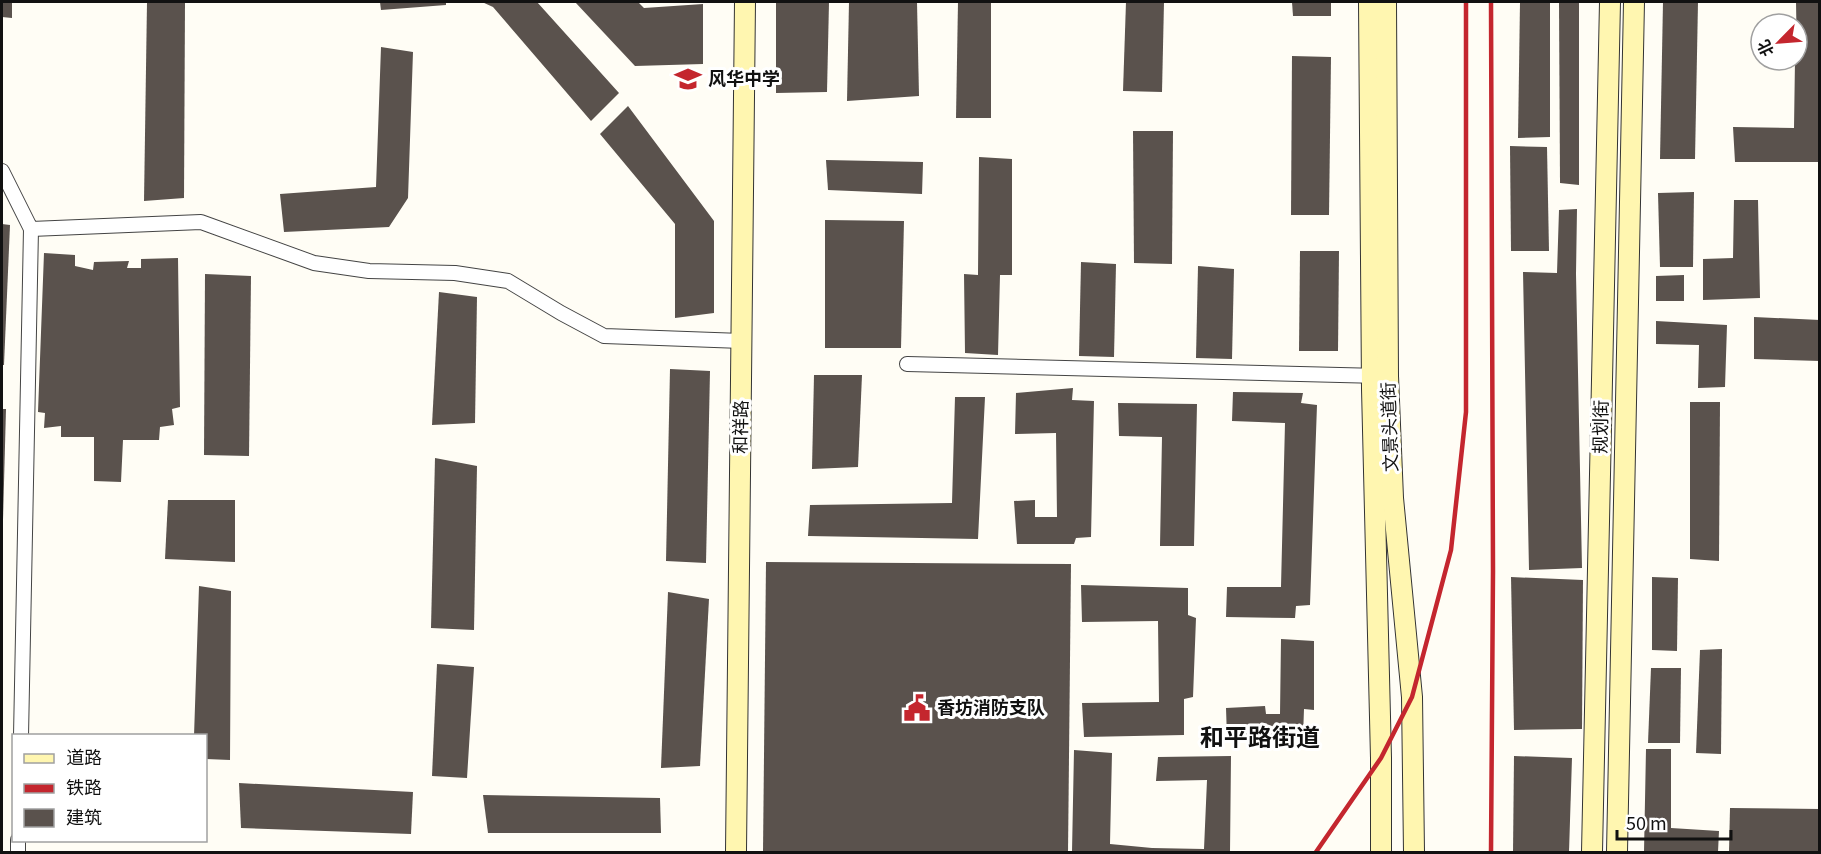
<svg xmlns="http://www.w3.org/2000/svg" width="1821" height="854" font-family="Georgia,'Noto Sans SC',serif">
<style>
.building{fill:#5a524d}
.lines{fill:none;stroke-linecap:round;stroke-linejoin:round}
.street-casing{stroke:#444;stroke-width:16}
.secondary-casing{stroke:#333;stroke-width:22}
.street{stroke:#fff;stroke-width:14}
.secondary{stroke:#fff6b0;stroke-width:20}
.rail{stroke:#c4262e;stroke-width:4.5}
.labels{text-anchor:middle;stroke-width:6;stroke-linejoin:round;paint-order:stroke}
.poi-label{font-size:18px;font-weight:bold;fill:#111;stroke:#fff;text-anchor:start}
.street-label{font-size:18px;fill:#111;stroke:#fff}
.district-label{font-size:24px;font-weight:bold;fill:#111;stroke:#fff}
</style>
<rect width="100%" height="100%" fill="#fffdf5"/>
<g class="building">
<path d="M2,2h10v16l-10,-1z"/>
<path d="M147,2h38l-1,196 -40,3z"/>
<path d="M380,2h66v3l-65,5z"/>
<path d="M482,2h55l82,91 -28,28 -98,-114z"/>
<path d="M575,2h63l6,6 59,-4v60l-68,2z"/>
<path d="M776,2h53l-2,90 -51,1z"/>
<path d="M849,2h68l2,94 -72,5z"/>
<path d="M958,2h33v116h-35z"/>
<path d="M1126,2h38l-2,90 -39,-1z"/>
<path d="M1292,2h39v14h-38z"/>
<path d="M1520,2h30v135l-32,1z"/>
<path d="M1559,2h20v183l-19,-2z"/>
<path d="M1663,2h35l-3,157h-35z"/>
<path d="M1796,2h24v160h-85l-2,-35 61,1 1,-68h2z"/>
<path d="M381,47l32,5 -5,146 -19,29 -105,5 -4,-38 96,-7z"/>
<path d="M1292,56l39,1 -2,158h-38z"/>
<path d="M628,106l86,115v92l-39,5v-94l-75,-90z"/>
<path d="M1133,131h40l-1,133 -38,-1z"/>
<path d="M1510,146l37,1 2,104h-38z"/>
<path d="M979,157l33,2v116h-12l-2,80 -33,-2 -1,-79 14,1z"/>
<path d="M826,160l97,2 -1,32 -94,-4z"/>
<path d="M1694,192l-1,75h-33l-2,-74z"/>
<path d="M1734,200h24l2,98 -57,2v-41l30,-1z"/>
<path d="M1577,209l-1,65 6,294 -53,2 -6,-298 34,1 2,-63z"/>
<path d="M825,220l79,1 -3,127h-76z"/>
<path d="M2,224l8,1 -6,140h-2z"/>
<path d="M1300,251h39l-1,100h-39z"/>
<path d="M44,253l31,2v11l18,4 1,-8 35,-1 -2,7h14v-9l37,-1 2,149 -8,2 2,16 -14,2 -1,13h-36l-2,42 -27,-1v-44h-33v-11l-17,2 1,-15 -7,-1z"/>
<path d="M1081,262l35,2 -2,93 -35,-1z"/>
<path d="M1198,266l36,3 -2,90 -36,-1z"/>
<path d="M205,274l46,2 -2,180 -45,-1z"/>
<path d="M1684,275v26h-28v-25z"/>
<path d="M439,292l38,5 -2,126 -43,2z"/>
<path d="M1754,317l66,3v41l-66,-2z"/>
<path d="M1656,321l71,4 -2,62 -27,1 1,-43 -43,-1z"/>
<path d="M670,369l40,2 -4,192 -40,-2z"/>
<path d="M814,375h48l-4,92 -46,2z"/>
<path d="M1073,388l-1,12 22,1 -3,136 -15,1 -2,6h-57l-3,-43 21,-1v17h22l-1,-84 -41,1 1,-41z"/>
<path d="M1233,392l70,1 -2,10 16,2 -7,200 -14,1 -1,12 -69,-1 1,-30h54l4,-164 -53,-2z"/>
<path d="M955,397h30l-7,142 -170,-3 2,-31 142,-2z"/>
<path d="M1690,402h30l-1,159 -29,-2z"/>
<path d="M1118,403l79,1 -3,142h-34l2,-109 -43,-1z"/>
<path d="M2,409h4l-3,111h-1z"/>
<path d="M435,458l42,8 -3,164 -43,-2z"/>
<path d="M168,500h67v62l-70,-3z"/>
<path d="M766,562l305,2 -3,288h-305z"/>
<path d="M1511,577l72,3 -1,149 -68,1z"/>
<path d="M1652,577l26,1 -1,73 -25,-1z"/>
<path d="M1081,585l107,3v27l8,3 -3,79 -9,2v36l-100,2 -2,-34 77,-1 -1,-81 -76,1z"/>
<path d="M199,586l32,5 -1,169 -24,-1v-23h-12z"/>
<path d="M668,592l41,7 -9,167 -39,2z"/>
<path d="M1281,639l33,2v69l-10,-1 -1,28 -76,1 -1,-30 39,-2 1,8h14z"/>
<path d="M1722,649l-1,105 -25,-1 4,-103z"/>
<path d="M437,664l37,3 -7,111 -35,-2z"/>
<path d="M1651,668h30l-1,75h-32z"/>
<path d="M1646,749h25v79l48,3 -1,21h-74z"/>
<path d="M1074,750l38,3 -2,91 42,4 52,1 3,-69 -51,1 2,-24 73,-1 -1,96h-158z"/>
<path d="M1514,756l58,2 -3,94h-56z"/>
<path d="M239,783l174,9 -2,42 -170,-6z"/>
<path d="M483,795l177,3 1,35h-173z"/>
<path d="M1730,808l90,1v43h-91z"/>
</g>
<g class="lines">
<defs>
<g id="street">
<path d="M2,171l29,58 170,-7 113,41 55,8 86,2 53,8 53,32 43,23 138,5"/>
<path d="M907,364l473,12"/>
<path d="M21,736l10,-507"/>
<path d="M18,852v-12"/>
</g>
<g id="secondary">
<path d="M1369,2l3,387 9,369v94"/>
<path d="M1386,2l2,374 5,122 19,199 2,155"/>
<path d="M736,852l9,-850"/>
<path d="M1592,852l18,-850"/>
<path d="M1617,852l17,-850"/>
</g>
</defs>
<use href="#street" class="street-casing"/>
<use href="#secondary" class="secondary-casing"/>
<use href="#street" class="street"/>
<use href="#secondary" class="secondary"/>
<g class="rail">
<path d="M1491,2l2,569 -2,281"/>
<path d="M1316,852l65,-94 31,-61 39,-147 15,-138v-410"/>
</g>
</g>
<defs>
<symbol id="school-bare" viewBox="-9 -9 18 18"><path d="M0-5L7-2L0 1L-7-2ZM-4 1L0 2.5L4 1V4Q0 6-4 4Z" fill="#c4262e" stroke="#fff" stroke-width="2.5" paint-order="stroke"/></symbol>
<symbol id="civic-bare" viewBox="-9 -9 18 18"><path d="M-.6-6.5H3V-4.5H.6V-3L4-1V1h2V6H-6V1h2V-1L-.6-3ZM-1.2 2.5V6h2.4V2.5Z" fill="#c4262e" stroke="#fff" stroke-width="2.5" paint-order="stroke"/></symbol>
</defs>
<g fill-rule="evenodd">
<use href="#school-bare" x="669" y="60" width="38" height="38"/>
<use href="#civic-bare" x="898" y="689" width="38" height="38"/>
</g>
<g class="labels">
<g class="poi-label">
<text x="708" y="85">风华中学</text>
<text x="937" y="714">香坊消防支队</text>
</g>
<g class="street-label">
<text transform="translate(741 427) rotate(-89)" y="6">和祥路</text>
<text transform="translate(1390 427) rotate(-92)" y="6">文景头道街</text>
<text transform="translate(1601 427) rotate(-89)" y="6">规划街</text>
</g>
<g class="district-label">
<text x="1260" y="746">和平路街道</text>
</g>
</g>
<rect width="1821" height="854" fill="none" stroke="#111111" stroke-width="6"/>
<rect x="12" y="734" width="195" height="108" fill="#ffffff" stroke="#a0a0a0" stroke-width="1.5"/>
<rect x="24" y="754" width="30" height="9" fill="#fff6b0" stroke="#a0a0a0" stroke-width="1.5"/>
<text x="66" y="764" font-size="18" fill="#111111">道路</text>
<rect x="24" y="784" width="30" height="9" fill="#c4262e" stroke="#a0a0a0" stroke-width="1.5"/>
<text x="66" y="794" font-size="18" fill="#111111">铁路</text>
<rect x="24" y="809" width="30" height="18" fill="#5a524d" stroke="#a0a0a0" stroke-width="1.5"/>
<text x="66" y="824" font-size="18" fill="#111111">建筑</text>
<g transform="translate(1779 42) rotate(245)"><circle r="28" fill="#ffffff" stroke="#a0a0a0" stroke-width="1.5"/>
<path d="M0-4.5L10 22L0 15L-10 22Z" fill="#c4262e"/>
<text y="-9" font-size="16" font-weight="bold" text-anchor="middle" fill="#111111">北</text>
</g>
<path d="M1617 830v9h114v-9" fill="none" stroke="#111111" stroke-width="3"/>
<text x="1626" y="830" font-size="18" fill="#111111" stroke="#ffffff" stroke-width="4.5" paint-order="stroke">50 m</text>
</svg>
